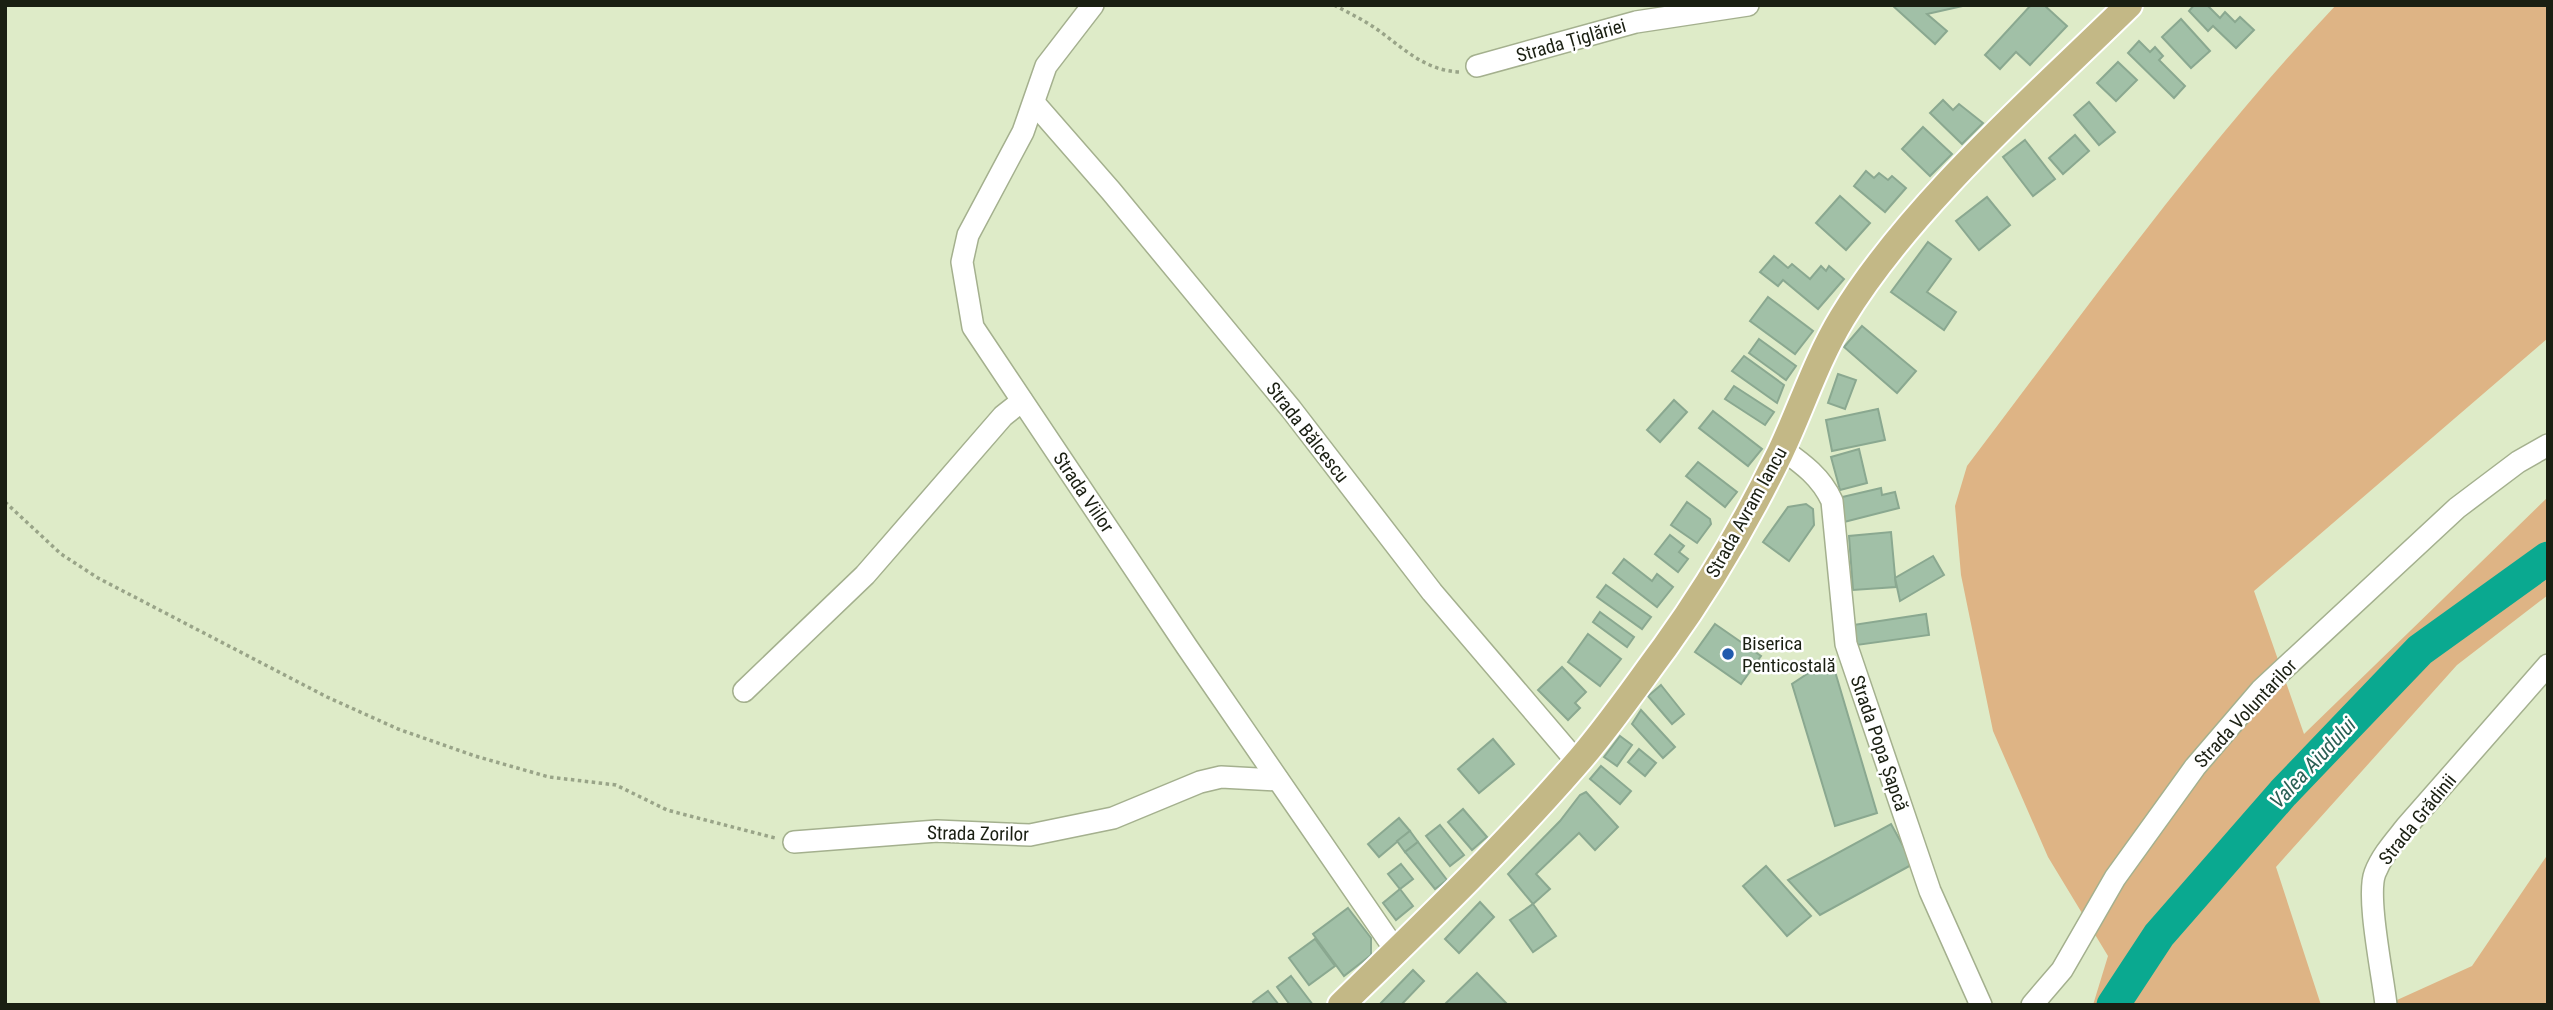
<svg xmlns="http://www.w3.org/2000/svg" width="2553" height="1010" font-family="'Roboto Condensed',sans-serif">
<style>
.green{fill:#deb485}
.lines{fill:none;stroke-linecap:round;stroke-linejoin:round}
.river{stroke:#0aa990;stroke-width:33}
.building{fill:#a1c0a7;stroke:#8aa890;stroke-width:2}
.minor-casing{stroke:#a4b08e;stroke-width:24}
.major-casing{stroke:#fff;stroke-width:30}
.path{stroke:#99a488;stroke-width:3.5;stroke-dasharray:3.5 3.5;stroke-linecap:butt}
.minor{stroke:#fff;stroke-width:21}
.major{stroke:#c3b886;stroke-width:26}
.poi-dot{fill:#215bad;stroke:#fff;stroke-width:2.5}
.labels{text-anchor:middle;stroke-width:5;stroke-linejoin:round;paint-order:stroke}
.street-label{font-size:19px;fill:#1a1f12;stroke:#fff}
.poi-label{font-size:19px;fill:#1a1f12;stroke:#fff;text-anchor:start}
.water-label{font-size:21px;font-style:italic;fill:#2a5f54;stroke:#fff}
</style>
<rect width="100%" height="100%" fill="#deebc8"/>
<g class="green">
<path d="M2336,5h212v333l-294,253 50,143 244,-237v98l-91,70 -181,202 45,138h-228l15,-49 -60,-99 -55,-126 -32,-156 -6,-69 12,-40c119,-157 234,-318 369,-461z"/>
<path d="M2548,854v151h-162l86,-39z"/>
</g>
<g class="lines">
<path class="river" d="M2113,1005l46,-70 124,-142 137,-143 128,-92"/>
</g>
<g class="building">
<path d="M1892,5h75l-40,9 20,17 -12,13z"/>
<path d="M2031,5h13l23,21 -37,39 -14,-13 -16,17 -15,-14z"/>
<path d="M2194,5h13l13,13 5,-6 10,10 5,-5 14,13 -18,18 -23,-22 -5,5 -19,-20z"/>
<path d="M2181,19l29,32 -19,17 -29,-31z"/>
<path d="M2139,41l11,11 5,-5 8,9 -4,4 26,26 -11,12 -46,-45z"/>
<path d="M2118,62l19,18 -21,21 -19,-18z"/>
<path d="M1943,100l10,10 6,-6 24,19 -21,21 -32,-31z"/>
<path d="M2089,102l26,30 -16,13 -25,-30z"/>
<path d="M1923,127l29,27 -22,22 -28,-27z"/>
<path d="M2075,135l14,16 -26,23 -14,-16z"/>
<path d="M2025,140l30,39 -22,17 -30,-39z"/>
<path d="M1866,171l8,7 5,-5 9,7 4,-4 14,12 -21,24 -31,-26z"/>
<path d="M1840,196l30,27 -24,27 -30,-27z"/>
<path d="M1987,197l23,28 -31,25 -23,-29z"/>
<path d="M1928,242l23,17 -24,33 29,20 -12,18 -53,-38z"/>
<path d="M1774,256l14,12 4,-4 18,15 11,-13 5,5 3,-5 15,13 -26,30 -35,-29 -5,6 -18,-14z"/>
<path d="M1768,297l45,34 -18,23 -45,-33z"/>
<path d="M1862,326l54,45 -19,22 -53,-46z"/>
<path d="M1759,339l37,27 -10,14 -37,-27z"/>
<path d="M1744,356l40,29 -7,18 -45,-32z"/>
<path d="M1838,374l18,6 -11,29 -17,-6z"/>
<path d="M1734,386l40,26 -9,13 -40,-26z"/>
<path d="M1674,400l13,12 -27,30 -13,-12z"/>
<path d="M1878,409l7,31 -53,11 -6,-31z"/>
<path d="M1713,411l49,38 -14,17 -49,-38z"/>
<path d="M1859,449l8,34 -27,7 -9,-33z"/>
<path d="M1698,462l39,30 -12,15 -39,-31z"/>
<path d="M1881,488l1,7 13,-3 4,16 -55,14 -6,-24z"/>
<path d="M1687,502l23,17 1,5 -14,19 -26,-18z"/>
<path d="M1806,504l7,5 1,16 -25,36 -26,-19 25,-35z"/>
<path d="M1891,532l5,55 -43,3 -4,-54z"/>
<path d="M1670,535l14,11 -5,6 9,7 -10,13 -23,-18z"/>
<path d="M1933,556l11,19 -44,26 -5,-23z"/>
<path d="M1624,559l28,22 5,-7 16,13 -16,20 -44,-34z"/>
<path d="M1606,585l45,32 -9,12 -45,-32z"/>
<path d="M1600,612l34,25 -7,10 -34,-25z"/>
<path d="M1926,614l3,21 -72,10 -4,-20z"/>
<path d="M1715,624l46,32 -20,28 -46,-32z"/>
<path d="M1588,634l33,25 -21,27 -32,-24z"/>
<path d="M1831,658l46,155 -42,13 -43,-142z"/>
<path d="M1562,667l24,25 -11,11 5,5 -12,12 -30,-30z"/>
<path d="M1661,685l23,29 -12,10 -24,-28z"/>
<path d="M1641,710l34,37 -12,11 -31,-34z"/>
<path d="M1620,736l12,9 -15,21 -13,-9z"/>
<path d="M1493,739l21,25 -35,29 -21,-24z"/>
<path d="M1639,749l17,14 -11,13 -17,-14z"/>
<path d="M1601,766l30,25 -11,13 -30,-25z"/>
<path d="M1586,792l32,35 -23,23 -16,-17 -43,41 14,15 -17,15 -25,-30 52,-53 20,-26z"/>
<path d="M1463,809l24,28 -15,13 -24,-28z"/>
<path d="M1399,818l11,13 -31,26 -11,-13z"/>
<path d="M1891,824l22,40 -93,51 -32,-35z"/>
<path d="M1440,825l24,30 -14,11 -24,-30z"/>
<path d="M1410,831l8,11 -13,10 -8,-11z"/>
<path d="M1418,842l29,38 -12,9 -30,-37z"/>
<path d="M1401,864l12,15 -13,10 -12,-15z"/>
<path d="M1766,866l45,50 -24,20 -44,-50z"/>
<path d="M1400,889l13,17 -17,14 -13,-17z"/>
<path d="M1480,902l14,15 -35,36 -14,-14z"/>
<path d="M1533,904l23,32 -23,16 -23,-32z"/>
<path d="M1348,908l23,30v17l-27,21 -31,-42z"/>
<path d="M1315,939l20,27 -26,19 -20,-27z"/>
<path d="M1413,970l11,11 -23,24h-22z"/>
<path d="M1477,973l31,32h-64z"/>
<path d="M1291,976l22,29h-23l-13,-18z"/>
<path d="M1268,991l11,14h-24l-2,-3z"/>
</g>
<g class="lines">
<defs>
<g id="minor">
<path d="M1093,5l-47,61 -23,66 -55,103 -6,27 11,65 214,320 209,304"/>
<path d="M1477,66l159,-44 112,-17"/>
<path d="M1035,104l76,87 180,218 141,183 146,171"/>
<path d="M1782,449c21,15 39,28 50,52l14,143 84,247 51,114"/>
<path d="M744,691l121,-116 138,-159 19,-15"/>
<path d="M794,842l143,-11 93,4 83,-17 87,-36 21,-5 57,3"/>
<path d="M2032,1005l30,-35 53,-92 80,-111 66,-77 196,-182 61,-46 30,-17"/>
<path d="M2386,1005c-3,-29 -20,-109 -11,-132 7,-18 20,-32 31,-46l142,-162"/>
</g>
<path id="major" d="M1341,1005c80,-78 161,-156 234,-240 32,-36 61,-79 90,-118 44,-61 82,-126 115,-194 21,-44 36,-92 62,-135 68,-112 192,-220 287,-313"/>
</defs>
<use href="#minor" class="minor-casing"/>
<use href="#major" class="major-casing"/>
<g class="path">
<path d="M1334,5c15,8 30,15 44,25 26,19 48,41 82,42"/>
<path d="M5,502l56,52 37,24 229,119 71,32 77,27 74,21 67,8 51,25 108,28"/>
</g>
<use href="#minor" class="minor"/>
<use href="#major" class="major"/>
</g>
<circle class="poi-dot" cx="1728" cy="654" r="7"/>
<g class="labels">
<g class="street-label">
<text transform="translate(1571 40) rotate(-16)" y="7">Strada Țiglăriei</text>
<text transform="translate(1308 432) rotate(52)" y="7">Strada Bălcescu</text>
<text transform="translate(1084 492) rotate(56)" y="7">Strada Viilor</text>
<text transform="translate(1746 512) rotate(-61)" y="7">Strada Avram Iancu</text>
<text transform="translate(2245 713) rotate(-47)" y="7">Strada Voluntarilor</text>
<text transform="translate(1880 743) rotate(71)" y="7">Strada Popa Șapcă</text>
<text transform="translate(2417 819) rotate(-51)" y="7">Strada Grădinii</text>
<text transform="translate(978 833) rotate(1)" y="7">Strada Zorilor</text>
</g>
<g class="poi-label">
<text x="1742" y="650">Biserica<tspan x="1742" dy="22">Penticostală</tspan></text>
</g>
<g class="water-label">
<text transform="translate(2313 763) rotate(-47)" y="7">Valea Aiudului</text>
</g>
</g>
<rect width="2553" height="1010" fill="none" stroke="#1a1f12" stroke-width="14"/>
</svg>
